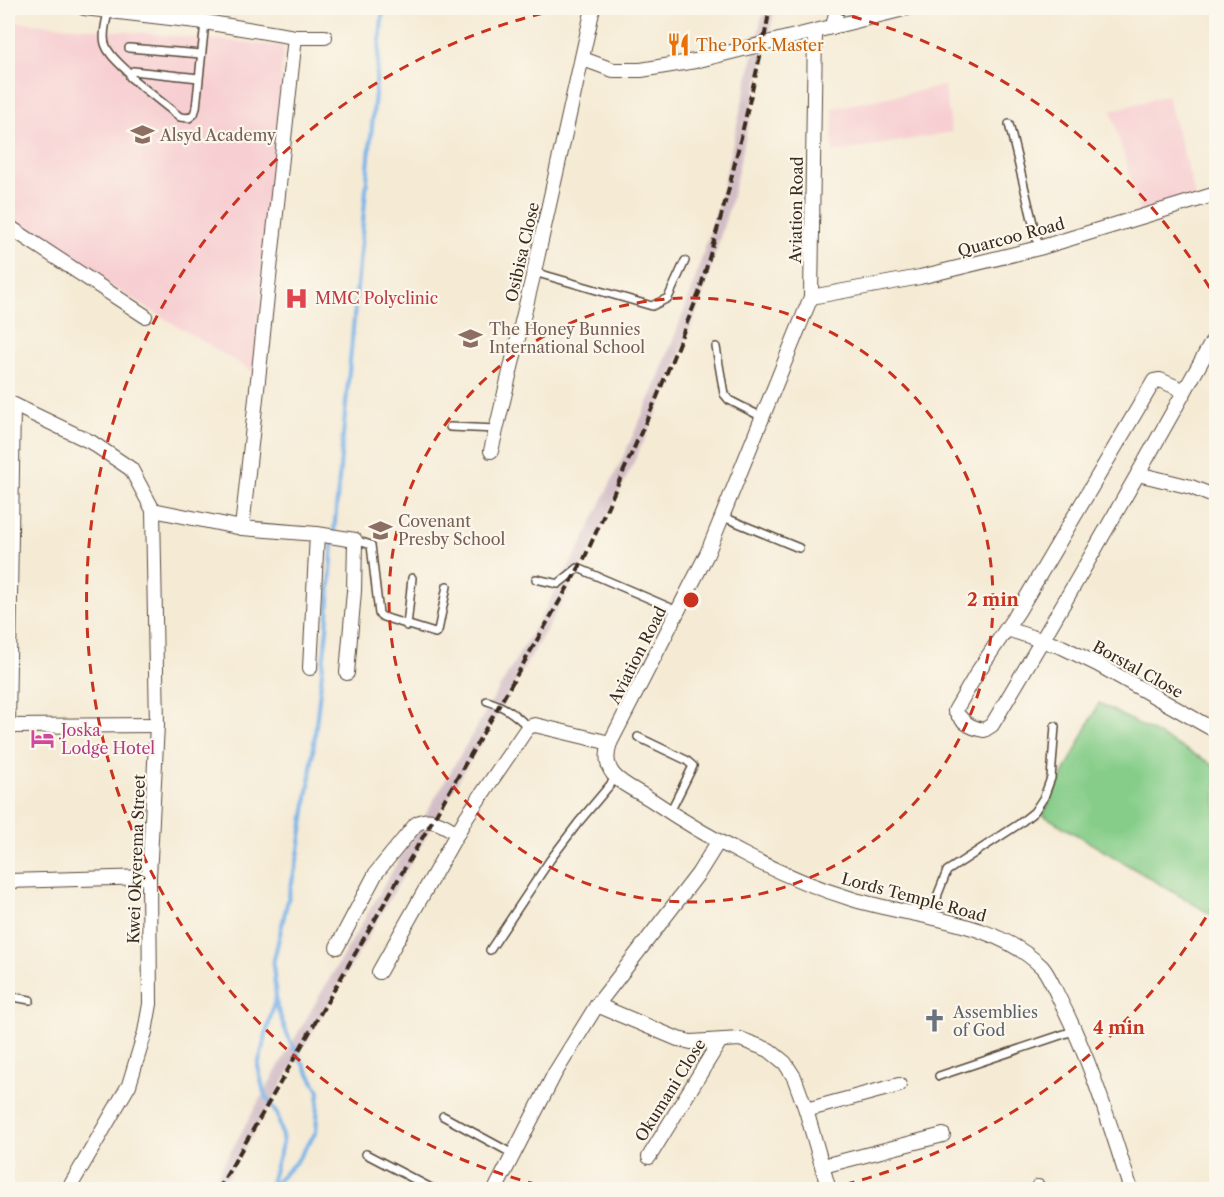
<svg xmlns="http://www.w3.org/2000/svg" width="1224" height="1197" font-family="'Libre Caslon Text',serif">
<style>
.built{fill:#f7cfd2}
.industrial{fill:#d2bdc6}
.park{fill:#86cd89;stroke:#607c54;stroke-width:1.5}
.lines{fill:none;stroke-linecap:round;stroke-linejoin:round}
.stream{stroke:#76b2e8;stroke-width:4}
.lane-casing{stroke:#574739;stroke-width:10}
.street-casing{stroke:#574739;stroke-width:16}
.lane{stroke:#fff;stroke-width:7}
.street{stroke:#fff;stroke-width:14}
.rail{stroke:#3b2a1e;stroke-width:4;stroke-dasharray:9 4.5;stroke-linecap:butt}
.ring{fill:none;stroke:#c8321e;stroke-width:3;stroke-dasharray:10 8}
.labels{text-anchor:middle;stroke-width:4.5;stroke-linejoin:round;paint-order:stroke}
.food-label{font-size:16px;fill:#c56008;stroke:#fbf7ec;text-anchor:start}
.education-label{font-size:16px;fill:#785e54;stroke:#fbf7ec;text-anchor:start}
.street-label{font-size:16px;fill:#3b2a1e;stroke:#fbf7ec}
.health-label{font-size:16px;fill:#be3a42;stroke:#fbf7ec;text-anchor:start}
.hotel-label{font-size:16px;fill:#b23c85;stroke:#fbf7ec;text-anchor:start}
.worship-label{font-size:16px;fill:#5b616d;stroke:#fbf7ec;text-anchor:start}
.centre{fill:#c8321e;stroke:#fbf7ec;stroke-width:3}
.ring-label{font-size:18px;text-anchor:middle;font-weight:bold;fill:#c8321e;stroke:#fbf7ec;stroke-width:4.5;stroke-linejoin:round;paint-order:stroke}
</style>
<rect width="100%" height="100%" fill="#fbf7ec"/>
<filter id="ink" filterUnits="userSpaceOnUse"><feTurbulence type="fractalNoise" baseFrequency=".0167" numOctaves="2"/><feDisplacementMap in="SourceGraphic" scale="12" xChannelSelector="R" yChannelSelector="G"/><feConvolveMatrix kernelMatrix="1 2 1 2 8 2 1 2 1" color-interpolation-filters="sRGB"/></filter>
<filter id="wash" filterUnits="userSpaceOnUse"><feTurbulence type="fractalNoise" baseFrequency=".008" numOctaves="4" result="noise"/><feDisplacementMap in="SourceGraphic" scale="24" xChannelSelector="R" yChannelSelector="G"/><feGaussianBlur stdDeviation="1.35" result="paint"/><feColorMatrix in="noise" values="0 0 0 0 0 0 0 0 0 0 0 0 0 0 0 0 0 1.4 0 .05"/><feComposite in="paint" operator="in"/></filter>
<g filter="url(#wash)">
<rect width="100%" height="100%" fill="#f5ebd5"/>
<g class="built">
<path d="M8,21l276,25 -29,327 -247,-149z"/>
<path d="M944,86l8,46 -120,21 1,-45z"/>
<path d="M1167,95l30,107 -55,16 -31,-107z"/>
</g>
<path class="industrial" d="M764,8h11l-44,193 -29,96 -38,100 -31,67 -42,86 -39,70 -309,531 -22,38 -12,1 72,-128 261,-447 39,-70 41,-86 31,-67 38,-99 29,-94z"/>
<path class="park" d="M1099,703l117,63v140l-4,9 -169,-100z"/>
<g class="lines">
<g class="stream">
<path d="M334,532l49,-524"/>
<path d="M270,1186l13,-44 -5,-26 -14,-23 -6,-27 17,-67"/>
<path d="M268,1190l29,-29 19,-29 3,-41 -30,-52 -12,-32 -4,-43 25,-108 12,-78 17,-149 6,-89"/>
</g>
</g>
</g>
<g filter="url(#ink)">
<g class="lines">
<defs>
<g id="lane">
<path d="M109,10c-11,37 -4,39 21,64"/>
<path d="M129,48l72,6"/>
<path d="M199,78l-66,-7 -3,6 50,40 9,1 5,-4 2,-6 9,-86"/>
<path d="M1009,124l30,124"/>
<path d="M534,272l118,34 16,-8 17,-37"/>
<path d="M716,347l8,47 5,6 33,17"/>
<path d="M450,427l47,2"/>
<path d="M721,516l78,32"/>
<path d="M355,540l16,5 8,69 4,3 52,16 3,-2 9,-45"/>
<path d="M536,579l22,5 20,-16 100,43"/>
<path d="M407,626l5,-48"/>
<path d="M487,701c17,5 28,13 41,26"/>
<path d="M638,737l48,23 7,6 -23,46"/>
<path d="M933,919l5,-25 9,-23 72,-47 15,-12 10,-15 7,-19 4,-52"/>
<path d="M490,950l60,-90 28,-37 37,-44"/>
<path d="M8,996l22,4"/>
<path d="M939,1076l137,-46"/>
<path d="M443,1116l70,38"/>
<path d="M366,1154l69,36"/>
</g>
<g id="street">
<path d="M84,8l121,14 90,15h30"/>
<path d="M833,27l4,-19"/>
<path d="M815,32l-4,265 -104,257 -97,189c-12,35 19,42 43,58 59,40 130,77 199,98 62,19 141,20 190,68 7,8 12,21 17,31 31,60 51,127 72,192"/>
<path d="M583,59l30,11h28l54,-9 213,-53"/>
<path d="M8,226l137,90"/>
<path d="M811,297l109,-20 119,-29 177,-54"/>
<path d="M1185,391l-25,-11 -6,1 -135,229 -42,63 -22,38c8,11 15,17 29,19l8,-5c77,-129 151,-259 224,-390"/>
<path d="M8,402l83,40 40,27 22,41 4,215 -8,152 1,127 -5,28 -16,53 -61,105"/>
<path d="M491,451l43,-179 59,-264"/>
<path d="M1138,474l53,13 25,10"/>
<path d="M153,510l89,18 75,6 38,6 -1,51 -7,82"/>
<path d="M242,528l53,-491"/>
<path d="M1007,629l55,18 35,17 119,67"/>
<path d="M310,668l7,-134"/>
<path d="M8,726l5,-321"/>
<path d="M8,726l149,-1"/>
<path d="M8,881l141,-4"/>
<path d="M337,947l39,-74 40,-49c15,-9 28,2 42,9"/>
<path d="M379,972l88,-156 61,-89 7,-2 75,18"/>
<path d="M597,1005l81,34 13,3 49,-3 29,11 16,13 9,14 12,33 23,80"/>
<path d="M806,1110l93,-25"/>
<path d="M649,1157l71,-116"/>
<path d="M823,1166l120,-31"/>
<path d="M1038,1187l1,3"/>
<path d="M495,1190l60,-117 42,-68 101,-131 20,-32"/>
</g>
</defs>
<use href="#lane" class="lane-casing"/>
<use href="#street" class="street-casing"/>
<use href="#lane" class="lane"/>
<use href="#street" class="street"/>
<path class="rail" d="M218,1190l366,-631 73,-162 42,-104 29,-101 35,-148 7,-36"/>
</g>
</g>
<g class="ring">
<circle cx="691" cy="600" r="302"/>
<path d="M1215 902A605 605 0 0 1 827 1189M555 1189A605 605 0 0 1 565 8M817 8A605 605 0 0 1 1215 297"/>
</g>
<defs>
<symbol id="restaurant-bare" viewBox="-9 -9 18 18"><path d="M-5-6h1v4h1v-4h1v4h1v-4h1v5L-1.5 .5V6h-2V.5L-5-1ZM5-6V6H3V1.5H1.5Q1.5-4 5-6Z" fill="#e8710a" stroke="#fbf7ec" stroke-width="2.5" paint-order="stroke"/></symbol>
<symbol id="school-bare" viewBox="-9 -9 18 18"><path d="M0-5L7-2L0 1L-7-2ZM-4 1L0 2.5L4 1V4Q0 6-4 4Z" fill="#8d6e63" stroke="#fbf7ec" stroke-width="2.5" paint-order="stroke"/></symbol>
<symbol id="hospital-bare" viewBox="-9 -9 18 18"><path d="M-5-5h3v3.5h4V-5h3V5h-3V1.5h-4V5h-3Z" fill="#e0444e" stroke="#fbf7ec" stroke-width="2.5" paint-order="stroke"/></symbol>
<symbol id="hotel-bare" viewBox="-9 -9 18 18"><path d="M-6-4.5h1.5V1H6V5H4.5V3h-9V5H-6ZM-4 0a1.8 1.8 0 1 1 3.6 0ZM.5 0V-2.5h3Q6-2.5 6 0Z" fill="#d1479c" stroke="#fbf7ec" stroke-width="2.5" paint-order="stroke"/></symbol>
<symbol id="church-bare" viewBox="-9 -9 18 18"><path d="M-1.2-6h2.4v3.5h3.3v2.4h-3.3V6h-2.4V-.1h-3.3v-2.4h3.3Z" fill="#6b7280" stroke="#fbf7ec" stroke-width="2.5" paint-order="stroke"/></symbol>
</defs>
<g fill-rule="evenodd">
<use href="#restaurant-bare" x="662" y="28" width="33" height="33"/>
<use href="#school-bare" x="126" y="118" width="33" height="33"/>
<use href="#hospital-bare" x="280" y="282" width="33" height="33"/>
<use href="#school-bare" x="454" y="322" width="33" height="33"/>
<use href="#school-bare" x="364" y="514" width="33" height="33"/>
<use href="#hotel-bare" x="26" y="722" width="33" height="33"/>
<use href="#church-bare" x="918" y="1004" width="33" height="33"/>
</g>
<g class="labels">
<g class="food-label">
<text x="696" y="51">The Pork Master</text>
</g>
<g class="education-label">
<text x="160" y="141">Alsyd Academy</text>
<text x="489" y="335">The Honey Bunnies<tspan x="489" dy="18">International School</tspan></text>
<text x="398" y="527">Covenant<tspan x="398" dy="18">Presby School</tspan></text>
</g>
<g class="street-label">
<text transform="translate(796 210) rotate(-89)" y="6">Aviation Road</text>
<text transform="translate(1011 237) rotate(-15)" y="6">Quarcoo Road</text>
<text transform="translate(522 252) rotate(-77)" y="6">Osibisa Close</text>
<text transform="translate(637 655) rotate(-63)" y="6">Aviation Road</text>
<text transform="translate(1138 669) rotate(29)" y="6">Borstal Close</text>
<text transform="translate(136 859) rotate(-88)" y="6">Kwei Okyerema Street</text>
<text transform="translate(914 897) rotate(15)" y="6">Lords Temple Road</text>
<text transform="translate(670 1090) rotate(-58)" y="6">Okumani Close</text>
</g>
<g class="health-label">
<text x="315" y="304">MMC Polyclinic</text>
</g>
<g class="hotel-label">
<text x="61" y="736">Joska<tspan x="61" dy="18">Lodge Hotel</tspan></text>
</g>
<g class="worship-label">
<text x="953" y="1018">Assemblies<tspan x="953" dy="18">of God</tspan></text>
</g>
</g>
<circle cx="691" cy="600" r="9" class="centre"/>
<g class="ring-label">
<text x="993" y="606">2 min</text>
<text x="1119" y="1034">4 min</text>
</g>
<rect width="1224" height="1197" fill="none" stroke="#fbf7ec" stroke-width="30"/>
</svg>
